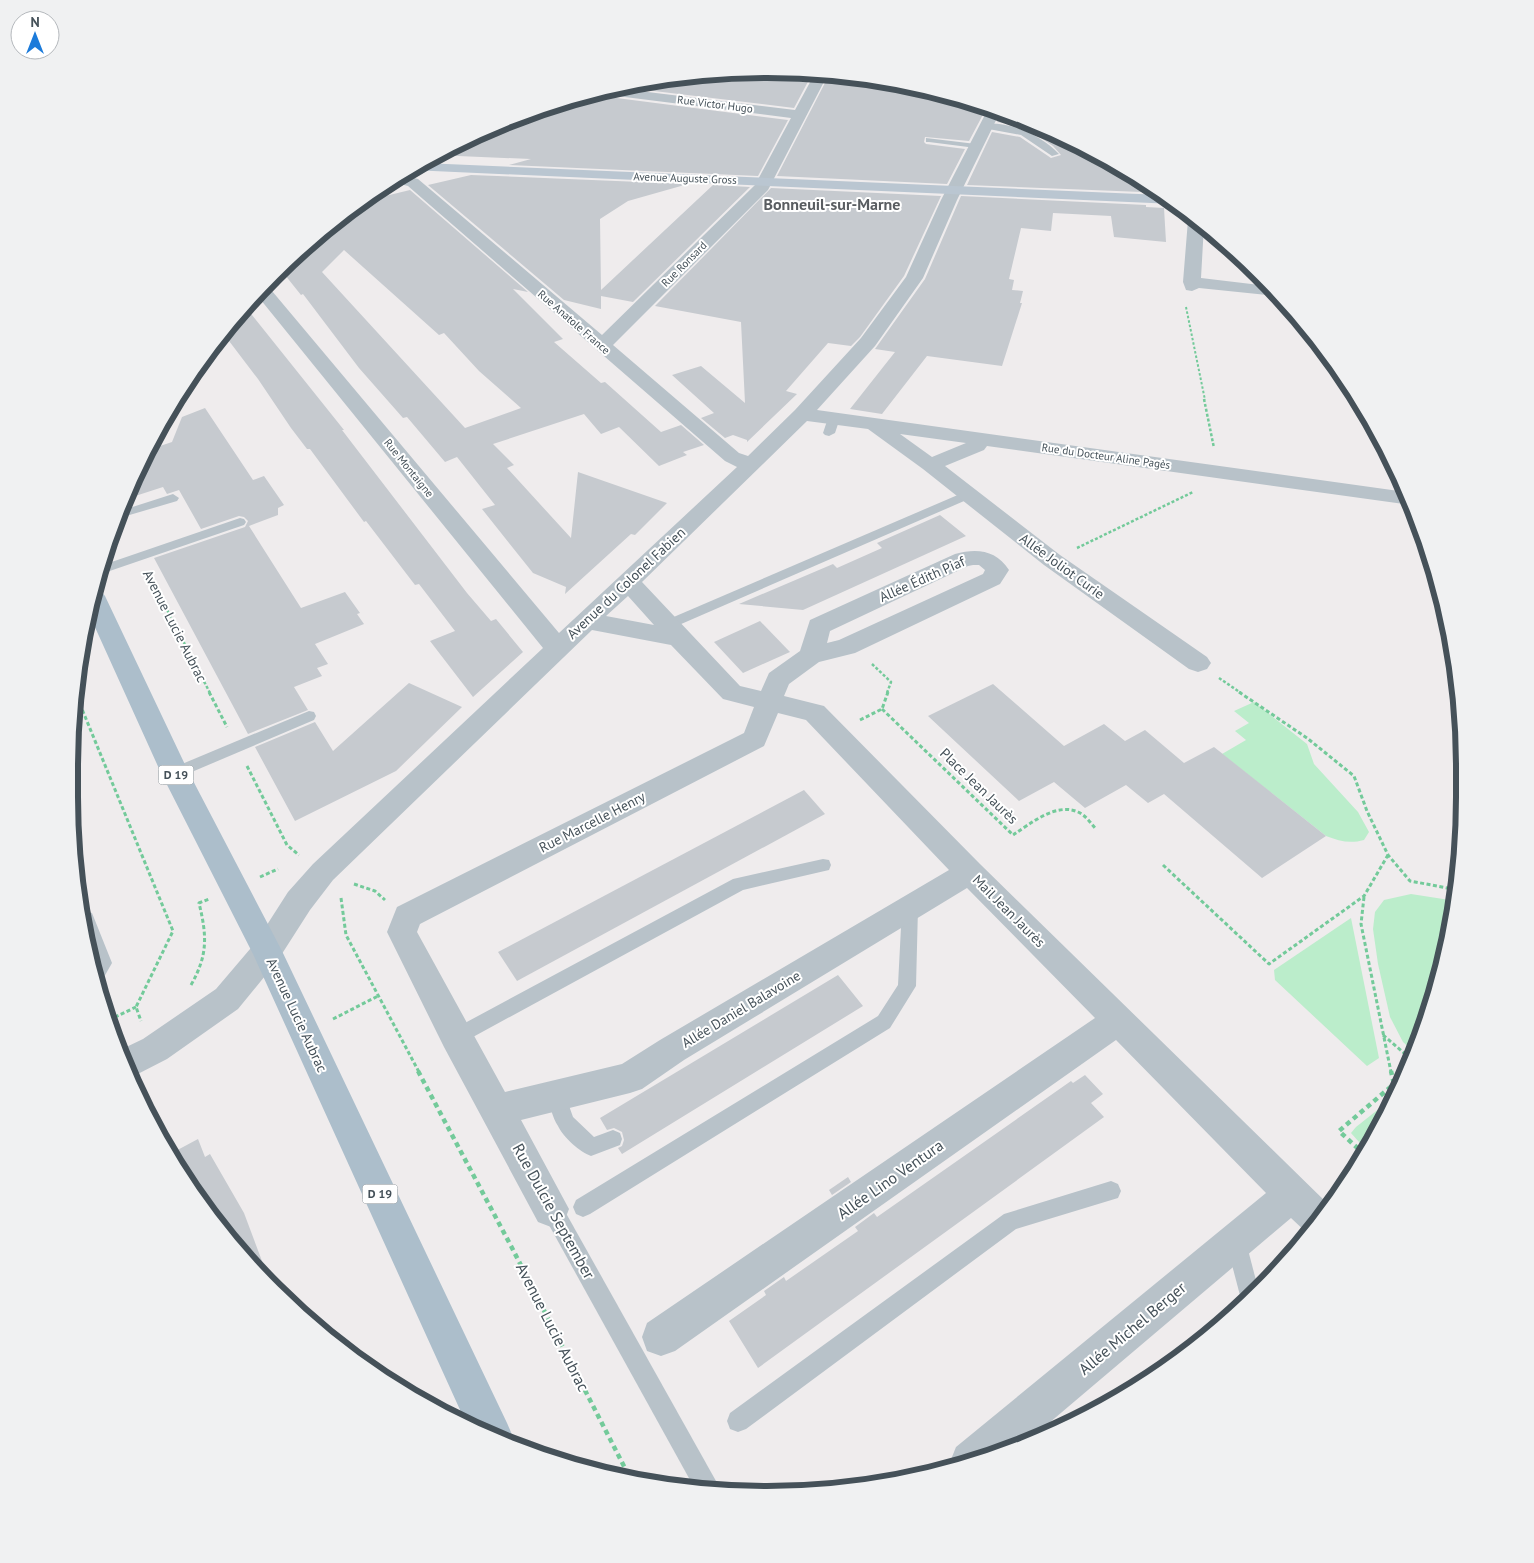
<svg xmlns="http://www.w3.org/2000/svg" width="1534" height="1563" font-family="'PT Sans',sans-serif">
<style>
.green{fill:#bbedcb}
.building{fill:#c6cacf;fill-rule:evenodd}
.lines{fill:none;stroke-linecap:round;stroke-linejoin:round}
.path-far3{stroke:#73ca9a;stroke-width:2;stroke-dasharray:2.5 2;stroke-linecap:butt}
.path-far2{stroke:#73ca9a;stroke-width:2.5;stroke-dasharray:3 2;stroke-linecap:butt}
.path-far1{stroke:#73ca9a;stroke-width:3;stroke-dasharray:4 2.5;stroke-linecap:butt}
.path{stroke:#73ca9a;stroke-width:4.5;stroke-dasharray:5 4;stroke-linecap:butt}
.lane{fill:#b8c2c9;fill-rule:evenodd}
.street{fill:#b8c2c9;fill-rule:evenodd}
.secondary{fill:#bac6d1;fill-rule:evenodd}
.primary{fill:#acbecb;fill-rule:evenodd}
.labels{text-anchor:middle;stroke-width:4;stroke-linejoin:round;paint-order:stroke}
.far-street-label{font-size:11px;fill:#455159;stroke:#fff}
.shield{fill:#fff;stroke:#7d858b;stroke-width:1}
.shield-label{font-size:12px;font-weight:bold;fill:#455159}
.street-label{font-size:14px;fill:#455159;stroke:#fff}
.far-district-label{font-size:16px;font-weight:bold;fill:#595d61;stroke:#fff}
.near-street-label{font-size:16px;fill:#455159;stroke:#fff}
.rim{fill:none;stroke:#455159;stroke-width:6}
</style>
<rect width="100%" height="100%" fill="#efeced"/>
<g class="green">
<path d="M1254,702l53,42 7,20 44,48 11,20 -5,8c-14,4 -25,1 -38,-4l-104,-82 24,-14 -11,-9 14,-8 -15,-12z"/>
<path d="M1411,894l45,7 -28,119 -14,32 -11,-10 -13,-25 -12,-53 -5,-35 2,-17 9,-12z"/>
<path d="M1351,918l28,140 -12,8 -92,-86 -1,-10z"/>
<path d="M1385,1104l5,2 -23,45 -16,-18 5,-6z"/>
</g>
<g class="building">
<path d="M722,70l68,3 21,3 -17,32 -173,-21z"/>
<path d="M846,77l32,2 110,26 -19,36 -44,-4 -1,5 2,2 39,5 -18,35 -170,-8 50,-97 16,3z"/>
<path d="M593,91l8,5 187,24 -30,56 -249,-11 22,-6 -96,-4 23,-14z"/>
<path d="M1003,111l113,51 23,16 3,14 -175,-7 25,-53 28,5 31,21 10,-3 -8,-9 -18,-12 -20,-9 -18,-3z"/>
<path d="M471,175l217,9 -60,17 -28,18 1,71 112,-105 37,2 -117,115 -32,-6v13l-37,-9 -136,-115z"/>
<path d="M771,188l170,8 -37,80 -44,61 -9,9 -23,-3 -42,48 11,3 -50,48v-2l-14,-5 -8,3 -24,-20 13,-5 -42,-38 29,-9 44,37 -4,-81 -86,-16z"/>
<path d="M410,190l118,102 -15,-3 50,50 -9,3 47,41 4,-1 56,50 20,-7 23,20 -21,7 4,3 -28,11 -40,-39 -18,7 -17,-20 -91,30 21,21 -7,3 64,70 7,-66 89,31 -32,32 -4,-1 -66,60 1,-7 -33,-14 -51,-64 13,-4 -38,-48 -12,5 -38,-45 -4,1 -44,-50 -56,-74 -2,1 -20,-25 41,-38h3l48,-33zM344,250l95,85 5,-2 35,38 42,37 -56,20 -143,-156z"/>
<path d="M961,196l185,9v2l18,1 2,34 -52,-5 -3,-21 -58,-3 -2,18 -30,-3 -12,51 5,1 -2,10 11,1 -3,12h2l-20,63 -75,-10 -45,58 -32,-5 45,-57 -20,-3 50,-70z"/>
<path d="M244,305l100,125h-2l125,163 24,28 5,-2 27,33 -50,45 -43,-56 25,-10 -36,-47 -4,1 -49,-64 -2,1 -54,-73h-3l-16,-21 -33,-49 -32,-42v-8z"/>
<path d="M205,408l48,72 11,-4 20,29 -6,3v7l-29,11 52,82 44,-16 15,21 -3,1 7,10 -49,20 13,20 -11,4 5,8 -28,11 14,23 -60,24 -94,-176 91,-31 3,-6 -4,-4 -5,-1 -38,13 -22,-39 -12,4 -4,-7 -37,12 22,-49 24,-8 10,-25z"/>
<path d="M940,515l26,21 -163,74 -64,-6 94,-40 4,4 45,-20 -5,-5z"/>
<path d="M760,621l30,31 -47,21 -29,-31z"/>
<path d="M409,683l53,24 -66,64 -101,50 -40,-74 60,-25 18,29z"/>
<path d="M993,684l71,62 40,-22 21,17 20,-11 39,33 30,-16 112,89 -64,42 -98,-84 -16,9 -22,-18 -41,23 -31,-26 -35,19 -91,-85z"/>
<path d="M804,790l21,24 -308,167 -19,-29z"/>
<path d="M838,975l25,31 -241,148 -4,-6 4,-2 2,-6 -2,-8 -8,-4 -7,2 -7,-12z"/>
<path d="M1085,1075l18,19 -12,9 13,14 -346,251 -29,-47 37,-26 -2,-4 20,-14 2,4 72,-50 -3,-4 19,-14 3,4 194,-136 2,2z"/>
<path d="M198,1139l7,18 5,-3 34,59 24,64 -3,2 -78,-95 -17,-30z"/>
<path d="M848,1177l3,5 -19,13 -3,-5z"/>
</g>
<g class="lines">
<path class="path-far3" d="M1186,307l19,93"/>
<g class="path-far2">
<path d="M1204,399l10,49"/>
<path d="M1077,548l116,-56"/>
<path d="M149,575l61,118"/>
<path d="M872,664l19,18 -4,11"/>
<path d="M1219,678l22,15"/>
<path d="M74,690l1,3"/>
</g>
<g class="path-far1">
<path d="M75,692l98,239 -37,76 5,14"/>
<path d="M209,692l18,35"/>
<path d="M1239,692l68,46 47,38 13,35 21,44 22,26 48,9"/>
<path d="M882,709l131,126c17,-11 43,-33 65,-23 7,3 12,10 17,16"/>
<path d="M860,720l22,-11 6,-17"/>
<path d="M247,766l40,79 12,10"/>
<path d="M1163,865l106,99 95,-68 24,-41"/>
<path d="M260,877l18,-8"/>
<path d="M354,884l21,7 10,9"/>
<path d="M1364,897l-3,27 30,148"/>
<path d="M341,898l5,37 73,137"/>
<path d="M191,985c17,-30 16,-49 8,-82l10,-4"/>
<path d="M333,1019l45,-23"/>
<path d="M109,1020l27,-13"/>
<path d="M1383,1035l28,24"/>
</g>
<g class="path">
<path d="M418,1071l93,175 118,230"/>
<path d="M1365,1155l-26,-24 55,-47 -3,-13"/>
</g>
<g class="lane">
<path d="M983,124c27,-3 58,11 76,30l-7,2 -31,-21 -38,-7z"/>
<path d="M926,138l50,6 4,2 -4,2 -47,-6h-3z"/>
<path d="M834,415l6,3 -5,15 -6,3 -4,-1 -2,-2 5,-15z"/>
<path d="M967,491l6,4 -2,3 -299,130h-10l-2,-3 2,-3z"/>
<path d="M173,494l6,4 -2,3 -61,18 4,-8z"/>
<path d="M240,518l4,1 2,3 -2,3 -146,50 2,-9z"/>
<path d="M309,711l5,1 2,4 -2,4 -134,57 -5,2 -5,-2 -2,-4 2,-4z"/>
<path d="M823,859l6,1 2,5 -2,5 -86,20 -281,153 -6,2 -6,-2 -3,-6 3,-6 283,-152z"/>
<path d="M910,901l6,2 2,5 -2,78 -26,42 -300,186 -7,3 -7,-3 -3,-7 3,-7 302,-184 20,-31 4,-77 2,-5z"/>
<path d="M556,1086l7,3 10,28 21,20 19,-7 7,3 2,6 -2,6 -29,11c-11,-4 -28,-19 -33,-30 -6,-9 -8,-21 -11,-31l2,-6z"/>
<path d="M1111,1181l7,3 3,7 -3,7 -102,31 -270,200 -8,3 -8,-3 -3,-8 3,-8 274,-199z"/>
<path d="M551,1199l7,3 9,13 149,266 3,9 -24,-1 -151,-273 -3,-7 3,-7z"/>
<path d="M1236,1232l7,3 3,7 12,46 -16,15 -16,-61 3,-7z"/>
</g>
<g class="street">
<path d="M815,73l13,1 -60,116 -155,155 126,108 9,3 47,-46 66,-72 45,-61 35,-77 49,-95 11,5 -44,90 -34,78 -48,68 -58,64 589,82 5,13 -424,-59 -3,4 -39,16 115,89 147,102 4,6 -4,6 -9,3 -9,-3 -145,-104 -121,-96 -55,-40 -61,-8 -165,161 98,104 21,5 8,-18 31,-22 10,-31 145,-66c22,-6 41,-4 54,16l-9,14 -145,69 -36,9 -30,22 -5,12 40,10 156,158 349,341 -21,29 -17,-16 -262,222 -76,28 -3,-6 6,-15 310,-254 -150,-153 -441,311 -14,5 -14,-5 -5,-14 5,-14 448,-305 -128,-130 -283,172 -42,29 -12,4 -109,27 48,89 -5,13 -13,5 -13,-5 -94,-175 -57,-115 10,-25 347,-174 10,-26 -31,-8 -52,-54 -79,-15 -259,250 -23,30 -32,50 -40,49 -71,50 -37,19 -12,-27 25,-12 73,-50 40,-47 32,-50 25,-28 230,-216 -287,-354 9,-9h2l292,348 178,-166 -12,-6 -317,-275 -16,-4 10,-7 16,4 184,156 153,-150 36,-67 -190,-24 -6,-3 20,-3 180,22zM900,434l66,9 -34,14zM973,565h6l6,5 -2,4 -144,66 -12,3 3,-12 138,-65zM628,596l26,29 -48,-9zM778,713l28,7 143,150 -289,170 -38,24 -117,28 -88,-160 3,-8 344,-178z"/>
<path d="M1191,216l13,9 -3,53 67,8 10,10 -79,-8 -7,3 -6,-1 -3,-8 5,-62z"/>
<path d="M80,910l12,3 20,50 -8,14 -7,3 -15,-47z"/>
</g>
<path class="secondary" d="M423,163l739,32 12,9 -763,-34z"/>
<path class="primary" d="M95,589l6,2 4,5 84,177 93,178 225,472 6,14 -3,7 -10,-3 -34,-18 -213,-469 -92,-181 -72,-159z"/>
</g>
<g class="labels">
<g class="far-street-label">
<text transform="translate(715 104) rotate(7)" y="4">Rue Victor Hugo</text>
<text transform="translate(685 178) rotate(2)" y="4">Avenue Auguste Gross</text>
<text transform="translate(684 264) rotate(-45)" y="4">Rue Ronsard</text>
<text transform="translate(574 322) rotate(41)" y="4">Rue Anatole France</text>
<text transform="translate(1106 456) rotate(8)" y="4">Rue du Docteur Aline Pagès</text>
<text transform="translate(409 468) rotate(51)" y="4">Rue Montaigne</text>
</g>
<g class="shield">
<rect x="158.5" y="765.5" width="35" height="19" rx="4"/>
<rect x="362.5" y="1184.5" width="35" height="19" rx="4"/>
</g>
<g class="shield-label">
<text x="176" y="779">D 19</text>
<text x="380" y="1198">D 19</text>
</g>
<g class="street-label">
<text transform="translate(1062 566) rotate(36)" y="5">Allée Joliot Curie</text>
<text transform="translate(922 579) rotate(-24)" y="5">Allée Édith Piaf</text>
<text transform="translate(626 583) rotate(-43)" y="5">Avenue du Colonel Fabien</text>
<text transform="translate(175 626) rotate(63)" y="5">Avenue Lucie Aubrac</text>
<text transform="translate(979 786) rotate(44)" y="5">Place Jean Jaurès</text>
<text transform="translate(592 822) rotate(-27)" y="5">Rue Marcelle Henry</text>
<text transform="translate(1009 911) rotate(45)" y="5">Mail Jean Jaurès</text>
<text transform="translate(741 1009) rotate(-31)" y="5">Allée Daniel Balavoine</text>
<text transform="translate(297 1015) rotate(65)" y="5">Avenue Lucie Aubrac</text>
</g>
<g class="far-district-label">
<text x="832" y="210">Bonneuil-sur-Marne</text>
</g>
<g class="near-street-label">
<text transform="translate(890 1179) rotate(-35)" y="6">Allée Lino Ventura</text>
<text transform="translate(554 1211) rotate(61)" y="6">Rue Dulcie September</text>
<text transform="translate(553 1327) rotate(63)" y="6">Avenue Lucie Aubrac</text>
<text transform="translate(1132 1328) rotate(-40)" y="6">Allée Michel Berger</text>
</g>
</g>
<path d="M0 0H1534V1563H0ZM767 78H767A689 689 0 0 1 1456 767V797A689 689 0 0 1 767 1486H767A689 689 0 0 1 78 797V767A689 689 0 0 1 767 78Z" fill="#f0f1f2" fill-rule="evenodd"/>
<path class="rim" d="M767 78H767A689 689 0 0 1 1456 767V797A689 689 0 0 1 767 1486H767A689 689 0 0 1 78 797V767A689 689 0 0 1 767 78Z"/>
<g transform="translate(35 35)"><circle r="24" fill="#ffffff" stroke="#b5b9bd"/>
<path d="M0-4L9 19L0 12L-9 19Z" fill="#1c7bda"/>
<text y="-8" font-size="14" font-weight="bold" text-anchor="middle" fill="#455159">N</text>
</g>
</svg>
